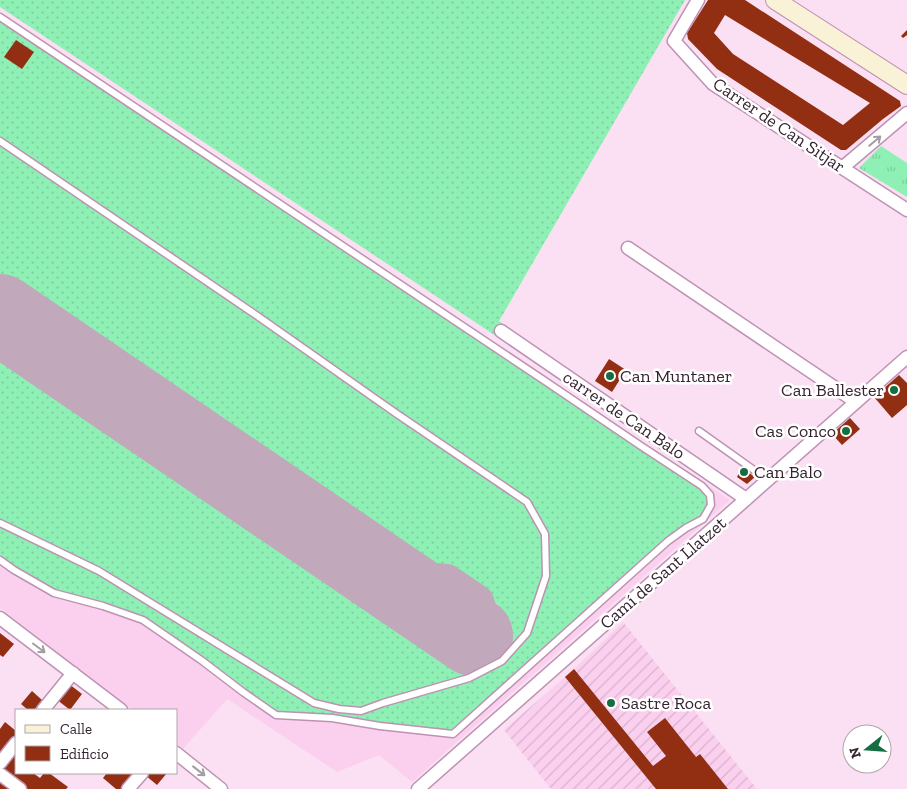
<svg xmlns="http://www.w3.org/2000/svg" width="907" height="789" font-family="'Zilla Slab',serif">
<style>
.built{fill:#fbd0ef}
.industrial{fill:url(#industrial-furrows)}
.grass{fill:url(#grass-dots)}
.park{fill:url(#park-tufts)}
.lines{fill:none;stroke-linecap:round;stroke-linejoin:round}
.taxiway{stroke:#c1a8ba;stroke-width:32}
.runway{stroke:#c1a8ba;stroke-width:80}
.building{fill:#922e12;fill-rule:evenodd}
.lane-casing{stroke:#be92b3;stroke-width:9}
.street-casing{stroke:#be92b3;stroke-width:15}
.secondary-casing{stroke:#be92b3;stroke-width:20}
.lane{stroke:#fff;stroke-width:6}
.street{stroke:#fff;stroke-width:12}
.secondary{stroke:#f9f2d7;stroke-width:18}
.oneway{stroke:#a49ca2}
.poi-dot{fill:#156e42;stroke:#fff;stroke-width:2}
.labels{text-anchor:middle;stroke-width:5;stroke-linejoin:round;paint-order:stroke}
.street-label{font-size:18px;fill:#352330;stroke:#fff}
.poi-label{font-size:18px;fill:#352330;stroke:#fff;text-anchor:start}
</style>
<defs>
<pattern id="industrial-furrows" width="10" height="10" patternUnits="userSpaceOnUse" patternTransform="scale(1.25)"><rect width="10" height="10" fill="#fbd0ef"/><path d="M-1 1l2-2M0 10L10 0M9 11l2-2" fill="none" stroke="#d8b2cd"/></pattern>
<pattern id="grass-dots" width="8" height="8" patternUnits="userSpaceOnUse" patternTransform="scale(1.25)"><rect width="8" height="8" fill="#8ff0b5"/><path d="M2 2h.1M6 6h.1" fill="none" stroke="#7cce9c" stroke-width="1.8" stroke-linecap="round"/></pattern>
<pattern id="park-tufts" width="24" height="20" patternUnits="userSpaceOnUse" patternTransform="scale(1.25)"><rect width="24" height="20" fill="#8ff0b5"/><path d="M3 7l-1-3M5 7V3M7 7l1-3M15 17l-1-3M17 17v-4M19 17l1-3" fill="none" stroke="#7cce9c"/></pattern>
</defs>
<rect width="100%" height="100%" fill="#fbdff3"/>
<path class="built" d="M0,13l730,487 -318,282 -33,-27 -42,17 -110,-73 -44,50 -7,-5v-34h-43l-133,-102z"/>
<path class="industrial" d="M623,622l134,167h-206l-47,-59 70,-61z"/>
<g class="grass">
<path d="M0,0h685l-186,321 4,3 -7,12 -496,-329z"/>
<path d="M0,18l702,468 9,19 -19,20 -63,51 -176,158 -177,-19 -133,-95 -86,-27 -57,-34v-220l466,314 33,-48 -51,-34 -39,-2 -409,-279z"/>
</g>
<path class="park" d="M881,146l26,17v34l-48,-29z"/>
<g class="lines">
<path class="taxiway" d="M384,573l14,3 49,4 31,21 3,10 -2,12 -3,6 -5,4 -7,3 -6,1 -9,-2 -12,-9 -12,-22 -9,-10z"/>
<path class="runway" d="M0,314l473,322"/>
</g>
<g class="building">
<path d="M708,0h37l155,101 1,5 -18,13 -37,31h-5l-124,-81 -29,-30 -1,-6zM725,15l145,88 -27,22 -110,-71 -19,-21z"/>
<path d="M907,30v5l-4,3 -2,-2z"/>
<path d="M16,40l18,12 -12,17 -18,-12z"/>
<path d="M609,359l17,11 -14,22 -17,-11z"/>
<path d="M899,375l8,8v22l-15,13 -18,-21z"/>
<path d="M850,418l10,11 -18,16 -10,-11z"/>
<path d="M742,468l13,9 -8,7 -10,-7z"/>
<path d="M0,633l14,11 -11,13 -3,-2z"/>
<path d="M574,669l79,97 13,-10 -19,-24 18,-14 31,39 4,-3 28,35h-72l-91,-112z"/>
<path d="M69,684l13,10 -12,16 -14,-11z"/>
<path d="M32,691l10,9 -8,10h-6l-7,-6z"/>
<path d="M5,722l11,9v4l-16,22v-28z"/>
<path d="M16,751v22h17l7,5 4,-5h5l19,14 -2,2h-42l-23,-18z"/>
<path d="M107,773h29l-13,16h-7l-13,-11z"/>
<path d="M147,773h20l-10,12 -12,-10z"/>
<path d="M0,781l10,8h-10z"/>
</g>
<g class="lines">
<defs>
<g id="lane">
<path d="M0,17l548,366 93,63 61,40 8,9 1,10 -8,14 -17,9 -18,13 -215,193 -73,-8 -48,-8 -56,-3 -33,-23 -42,-32 -58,-40 -40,-14 -49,-13 -40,-23 -14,-10"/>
<path d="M0,141l256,174 141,99 130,88 18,32 1,42 -19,57 -25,28 -33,17 -86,25 -22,8 -22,-2 -25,-6 -215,-132 -99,-48"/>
<path d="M699,431l69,49"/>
</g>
<g id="street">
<path d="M698,0l-24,41 39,43 194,126"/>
<path d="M842,168l65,-55"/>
<path d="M628,248l228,154"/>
<path d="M501,331l245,168"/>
<path d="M0,618l121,92"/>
<path d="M43,710l30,-37"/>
<path d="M176,753l45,36"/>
<path d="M0,763l16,-20"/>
<path d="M0,774l20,15"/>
<path d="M128,789l14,-16"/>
<path d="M418,789l489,-432"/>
</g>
<path id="secondary" d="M775,0l132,85"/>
</defs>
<use href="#lane" class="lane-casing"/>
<use href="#street" class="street-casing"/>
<use href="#secondary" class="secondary-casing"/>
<use href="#lane" class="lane"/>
<use href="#street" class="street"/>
<use href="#secondary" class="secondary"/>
</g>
<defs><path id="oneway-shaft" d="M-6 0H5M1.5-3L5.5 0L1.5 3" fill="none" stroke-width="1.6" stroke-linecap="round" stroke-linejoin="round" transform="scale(1.25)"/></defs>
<g class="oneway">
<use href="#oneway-shaft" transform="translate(875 141) rotate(-40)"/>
<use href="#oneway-shaft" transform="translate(39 648) rotate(37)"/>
<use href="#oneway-shaft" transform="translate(199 771) rotate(38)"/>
</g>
<g class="poi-dot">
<circle cx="610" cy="376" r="5"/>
<circle cx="894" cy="390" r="5"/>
<circle cx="846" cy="431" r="5"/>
<circle cx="744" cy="472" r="5"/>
<circle cx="611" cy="703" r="5"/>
</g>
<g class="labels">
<g class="street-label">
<text transform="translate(779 125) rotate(34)" y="6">Carrer de Can Sitjar</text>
<text transform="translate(624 415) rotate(34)" y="6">carrer de Can Balo</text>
<text transform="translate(663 573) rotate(-41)" y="6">Camí de Sant Llatzet</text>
</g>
<g class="poi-label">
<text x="620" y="382">Can Muntaner</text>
<text x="884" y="396" text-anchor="end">Can Ballester</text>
<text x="836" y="437" text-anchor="end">Cas Conco</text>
<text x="754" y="478">Can Balo</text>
<text x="621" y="709">Sastre Roca</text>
</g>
</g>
<rect x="15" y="709" width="162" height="65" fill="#ffffff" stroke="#aea7ac"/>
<rect x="25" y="725" width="25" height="8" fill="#f9f2d7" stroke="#aea7ac"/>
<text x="60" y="734" font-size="15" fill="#352330">Calle</text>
<rect x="25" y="746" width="25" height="15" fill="#922e12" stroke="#aea7ac"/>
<text x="60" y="759" font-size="15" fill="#352330">Edificio</text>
<g transform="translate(867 749) rotate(253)"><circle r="24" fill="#ffffff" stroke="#aea7ac"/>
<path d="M0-4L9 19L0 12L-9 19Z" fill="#156e42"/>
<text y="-8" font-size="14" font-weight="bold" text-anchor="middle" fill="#352330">N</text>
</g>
</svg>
